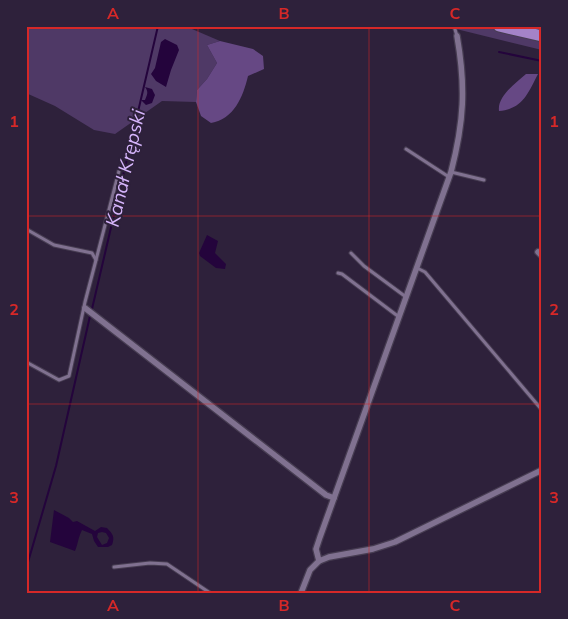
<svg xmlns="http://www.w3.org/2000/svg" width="568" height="619" font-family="Mulish,sans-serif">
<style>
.green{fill:#4f3966}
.forest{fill:#664884}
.water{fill:#24043c;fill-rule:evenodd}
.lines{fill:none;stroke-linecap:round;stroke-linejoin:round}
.stream{stroke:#24043c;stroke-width:2}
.lane-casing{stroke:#473d52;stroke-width:5}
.street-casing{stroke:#473d52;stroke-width:8}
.highway-casing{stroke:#473d52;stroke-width:13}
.lane{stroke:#807190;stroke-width:3}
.street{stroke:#807190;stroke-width:5.5}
.highway{stroke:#a483c8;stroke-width:11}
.grid{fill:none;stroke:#d62828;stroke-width:1;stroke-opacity:0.55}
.labels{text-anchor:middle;stroke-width:4;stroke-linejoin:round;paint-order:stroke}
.water-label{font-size:19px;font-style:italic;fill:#d6b5fc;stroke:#2e213b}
.neatline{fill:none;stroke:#d62828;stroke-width:2}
.grid-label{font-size:16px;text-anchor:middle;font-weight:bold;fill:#d62828}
</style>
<rect width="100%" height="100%" fill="#2e213b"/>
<g class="green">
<path d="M26,26h159l35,15 -13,4 10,18 -10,16 -10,11 -1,12 -34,-1 -47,33 -21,-4 -39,-24 -29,-13z"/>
<path d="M444,26h98v24z"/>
</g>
<g class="forest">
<path d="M220,41l33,8 10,7 1,13 -16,7c-5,21 -14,43 -37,47l-10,-7 -5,-14 1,-12 10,-11 10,-16 -10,-18z"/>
<path d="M526,74h12c-10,19 -15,35 -39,37 -2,-15 17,-28 27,-37z"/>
</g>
<g class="water">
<path d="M165,39l12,6 2,5 -8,20 -5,17 -10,-6 -5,-7 4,-6 6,-26z"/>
<path d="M145,87l7,2 3,6 -3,8 -6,2 -5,-5h4c2,-5 4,-8 0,-13z"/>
<path d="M207,235l11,6 -3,12 11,11 -1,5 -9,-1 -16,-12 -1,-3z"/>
<path d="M54,510l15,8 4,4 4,-1 18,10 6,-4 6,1c6,6 8,9 5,17l-4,2h-10l-4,-6 -2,-7 -10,-4c-4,8 -4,14 -7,21l-25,-9zM102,532l4,1 3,5 -2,5 -5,2 -5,-8 1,-4z"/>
</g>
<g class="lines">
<g class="stream">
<path d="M499,52l43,9"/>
<path d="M92,309l66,-283"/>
<path d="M26,569l30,-103 34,-150"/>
</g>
<defs>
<g id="lane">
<path d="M454,26l3,10"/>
<path d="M406,149l43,28"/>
<path d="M451,172l33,8"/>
<path d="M26,229l28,16 38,8 4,7 -11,42 -16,74 -10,4 -31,-17"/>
<path d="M351,253l13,13 42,31"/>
<path d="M96,260l24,-93"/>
<path d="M417,268l8,4 117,138"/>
<path d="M338,273l4,1 57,43"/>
<path d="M114,567l36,-4 17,1 43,29"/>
</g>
<g id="street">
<path d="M538,252l4,4"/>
<path d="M85,308l241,187 8,3"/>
<path d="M319,561l-3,-12 4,-12 131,-365c13,-50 15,-85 6,-136"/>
<path d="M301,593l9,-23 9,-9 10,-4 44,-8 22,-7 147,-72"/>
</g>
<path id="highway" d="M499,26l43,10"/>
</defs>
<use href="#lane" class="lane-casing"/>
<use href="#street" class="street-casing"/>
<use href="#highway" class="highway-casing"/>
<use href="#lane" class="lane"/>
<use href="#street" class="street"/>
<use href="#highway" class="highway"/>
</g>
<path class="grid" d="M198,26v567M369,26v567M26,216h516M26,404h516"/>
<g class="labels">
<g class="water-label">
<text transform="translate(125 168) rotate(-77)" y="7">Kanał Krępski</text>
</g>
</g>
<rect width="568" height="619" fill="none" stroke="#2e213b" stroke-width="55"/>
<rect x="28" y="28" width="512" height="564" class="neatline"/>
<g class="grid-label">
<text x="113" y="19">A</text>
<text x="284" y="19">B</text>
<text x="455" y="19">C</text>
<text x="14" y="127">1</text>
<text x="554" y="127">1</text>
<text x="14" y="315">2</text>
<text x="554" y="315">2</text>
<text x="14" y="503">3</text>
<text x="554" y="503">3</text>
<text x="113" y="611">A</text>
<text x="284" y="611">B</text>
<text x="455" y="611">C</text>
</g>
</svg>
